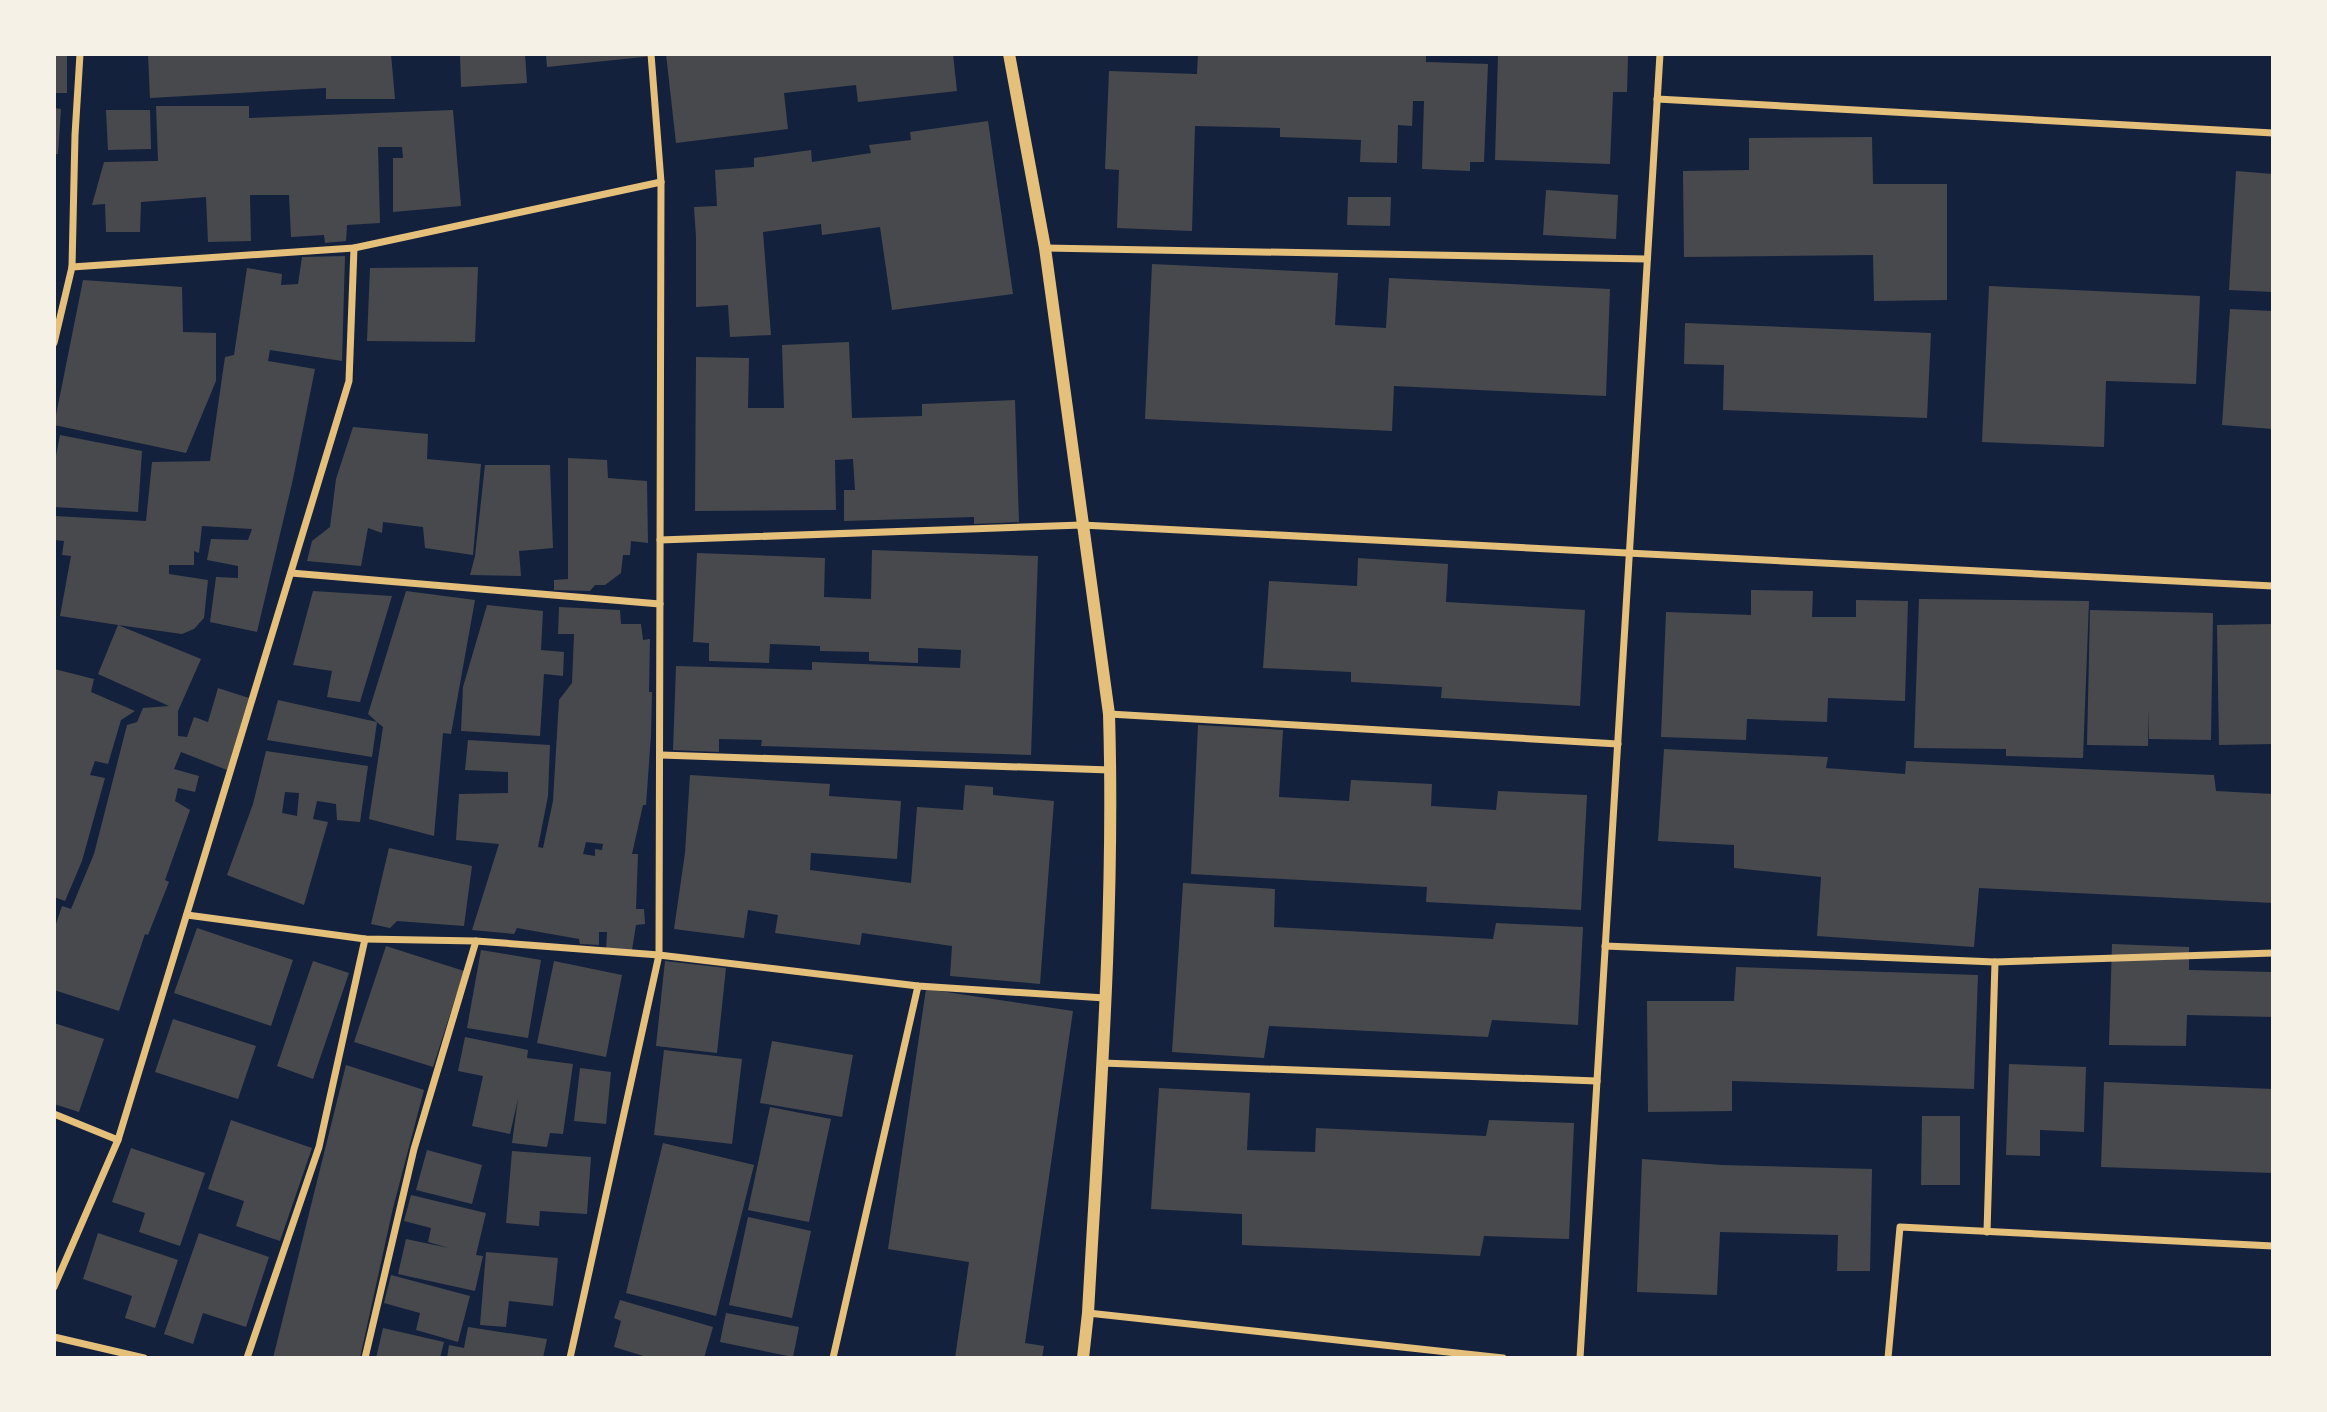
<svg xmlns="http://www.w3.org/2000/svg" width="2327" height="1412" font-family="'Noto Sans',sans-serif">
<style>
.building{fill:#48494c;fill-rule:evenodd}
.lines{fill:none;stroke-linecap:round;stroke-linejoin:round}
.minor{stroke:#e5c07b;stroke-width:7}
.tertiary{stroke:#e5c07b;stroke-width:12}
</style>
<rect width="100%" height="100%" fill="#14213d"/>
<g class="building">
<path d="M148,54h243l4,45h-69v-11l-176,10z"/>
<path d="M460,54h65l2,29 -66,4z"/>
<path d="M546,54h107v2l-106,11z"/>
<path d="M666,54h287l4,37 -99,11 -2,-17 -72,8 4,36 -112,14z"/>
<path d="M1198,54h228v8l62,2 -4,98h-14v9l-48,-2 2,-68h-11l-1,25 -14,-1 -1,38 -37,-1 1,-22 -81,-3v-9l-85,-2 -3,105 -75,-3 2,-58 -14,-1 4,-98 88,3z"/>
<path d="M1498,54l130,2 -1,36h-14l-3,72 -115,-4z"/>
<rect x="54" y="55" width="13" height="38"/>
<path d="M156,106h93v12l204,-8 8,96 -68,6v-54h10l-1,-11h-24l2,76 -33,2 -1,16 -21,2 -1,-8 -33,2 -2,-42h-39l1,46 -43,1 -2,-45 -65,5 -1,30h-34l-1,-28 -13,1 12,-43 54,-1z"/>
<path d="M54,108l7,1 -3,45h-4z"/>
<path d="M106,110h44l1,39 -43,1z"/>
<path d="M988,121l25,173 -121,16 -12,-83 -58,8 -1,-11 -58,8 8,103 -41,2 -2,-32 -32,2v-70l-2,-30 23,-1 -2,-36 39,-3v-9l57,-8 1,12 59,-9 -2,-8 42,-5 -1,-8z"/>
<path d="M1872,137l1,47h74v116l-73,1 -1,-46 -189,2 -1,-86 66,-1v-32z"/>
<path d="M2236,171l37,3v118l-44,-2z"/>
<path d="M1546,190l72,5 -2,44 -73,-4z"/>
<path d="M1348,197h43l-1,29 -43,-1z"/>
<path d="M345,256l-3,105 -72,-11 -2,11 47,8 -22,110 -36,153 -47,-10 6,-45 22,1v-12l-31,-6 4,-21 37,1 4,-11 -50,-3 -3,27 -5,-2v14h-25v9l39,6 -4,38 -10,11 -12,5 -64,-9 83,34 -23,52v25l9,1 7,-20 14,5 10,-34 31,10 -22,72 -46,-18 -7,17 25,7 -4,16 -17,-4 -3,13 15,9 -25,70 4,2 -21,53 -3,-1 -26,77 -65,-21v-60l8,-24 9,3 23,-55 33,-129 10,-3 6,-14 26,-2 -71,-32 20,-49 -58,-9 11,-60 -9,-1 2,-14 -10,-1v-24l92,5 6,-59 58,-1 15,-104 9,-2 13,-87 35,6 -1,11 17,-1 4,-27z"/>
<path d="M1152,264l186,9 -3,52 51,3 3,-50 221,11 -4,107 -212,-10 -2,45 -247,-12z"/>
<path d="M478,267l-3,75 -108,-1 3,-73z"/>
<path d="M83,280l99,7 1,45 33,1v48l-30,72 -132,-28z"/>
<path d="M1989,286l211,10 -4,88 -90,-3 -2,66 -122,-5z"/>
<path d="M2230,309l43,2v118l-51,-4z"/>
<path d="M1685,323l246,10 -4,85 -204,-8 1,-45 -40,-1z"/>
<path d="M849,342l3,76 70,-2v-12l93,-4 4,122 -45,2v-7l-130,4v-31h11l-2,-31 -18,1 1,50 -141,1 1,-154 53,1 -1,50h36l-2,-63z"/>
<path d="M353,427l75,7 -1,25 54,5 -8,91 -48,-7 -2,-21 -40,-5 -1,11 -14,-5 -7,38 -54,-5 5,-20 18,-14 6,-48z"/>
<path d="M60,435l82,16 -4,61 -84,-5v-41z"/>
<path d="M568,458l39,2 1,18 39,3 1,62 -17,-2 -1,14h-7l-2,18 -16,12h-10l-5,6 -36,-1v-10l14,-1z"/>
<path d="M485,465h65l3,83 -34,3 2,25 -51,-1 5,-19z"/>
<path d="M872,550l166,6 -7,199 -270,-9 1,-6 -43,-1v13l-46,-2 3,-84 136,4v-8l148,6 1,-18 -43,-2v15l-49,-2v-9l-49,-1v-5l-50,-2 -1,19 -60,-2v-18l-16,-1 4,-89 128,5 -1,39 47,2z"/>
<path d="M1358,558l90,6 -2,38 139,8 -5,96 -139,-8 1,-11 -91,-5v-10l-88,-4 6,-87 88,5z"/>
<path d="M1751,590l62,1 -1,26h44v-17l52,1 -3,100 -77,-3 -1,24 -80,-3 -1,21 -85,-3 5,-125 85,3z"/>
<path d="M313,591l79,5 -32,106 -33,-5 5,-26 -39,-6z"/>
<path d="M406,591l69,9 -24,134 -8,-1 -9,103 -65,-17 14,-92 -6,-5 -5,35 -105,-17 11,-40 99,22 -9,-8z"/>
<path d="M1919,599l170,2 -6,157 -77,-2v-7l-92,-1z"/>
<path d="M487,605l56,6 -2,39 23,2 -1,24 -19,-2 -4,62 -79,-5 2,-44z"/>
<path d="M559,607l61,3 1,14h20l2,16 7,-1 -1,53h3l-1,43 -5,70h-3l-11,49h6l-2,55h8l1,15 -9,1 -4,25h-26l1,-18h-8v13l-19,-1 -1,-5 -62,-11 -3,6 -42,-4 27,-86 -43,-4 3,-46 49,-1v-21l-43,-2 3,-30 82,5 -2,51 -10,51 5,1 10,-47 6,-101 13,-17 2,-49h-16zM586,842l17,2 -1,6 -7,-1v7l-12,-2z"/>
<path d="M2090,610l123,3 -2,127 -62,-1v-30l-1,37 -61,-1z"/>
<path d="M2273,624v120l-54,1 -2,-120z"/>
<path d="M54,669l40,10 -3,13 44,19 -14,9 -13,44 -13,-3 -5,14 15,3 -23,83 -17,40 -11,-4z"/>
<path d="M1198,725l85,5 -4,67 70,4 2,-21 81,4 -1,22 65,4 2,-19 89,4 -6,115 -155,-8 1,-15 -236,-13z"/>
<path d="M1664,749l164,8 -2,11 79,6 1,-13 308,14 2,16 57,3v109l-294,-15 -5,59 -157,-11 4,-59 -87,-9v-23l-76,-4z"/>
<path d="M266,751l102,15 -8,56 -23,-2 -1,-16 -19,-3 -4,18 15,3 -24,83 -77,-30 26,-71zM285,792l14,1 -2,23 -15,-3z"/>
<path d="M690,775l140,9 -1,12 72,5 -4,58 -86,-6 -1,17 101,13 6,-76 46,3 2,-25 28,2v8l61,6 -14,183 -90,-8 2,-30 -90,-13 -2,12 -85,-12 3,-18 -30,-5 -4,28 -70,-9 11,-76z"/>
<path d="M389,848l83,18 -8,60 -67,-5 -7,7 -19,-4z"/>
<path d="M1183,883l92,6 -1,38 219,12 3,-16 87,4 -5,98 -86,-5 -4,17 -219,-11 -5,32 -92,-6z"/>
<path d="M197,928l96,32 -22,66 -97,-33z"/>
<path d="M2112,944l77,3v23l84,2v45l-86,-2 -1,31 -77,-1z"/>
<path d="M386,946l78,25 -31,96 -79,-25z"/>
<path d="M481,950l60,10 -13,78 -61,-10z"/>
<path d="M313,961l36,12 -36,106 -36,-13z"/>
<path d="M554,961l68,14 -16,82 -69,-14z"/>
<path d="M665,961l61,7 -9,85 -61,-7z"/>
<path d="M1736,967l242,8 -4,114 -242,-8v30l-84,1 -1,-111h87z"/>
<path d="M926,989l147,22 -48,332 19,3 -2,12h-87l14,-96 -81,-13z"/>
<path d="M173,1019l83,27 -18,53 -83,-27z"/>
<path d="M54,1023l50,16 -25,73 -25,-8z"/>
<path d="M465,1037l63,13 -1,8 46,6 -10,70 -13,-1 -3,14 -35,-4 6,-44 -8,35 -38,-8 11,-50 -25,-5z"/>
<path d="M772,1041l81,14 -11,62 -82,-14z"/>
<path d="M664,1050l78,9 -10,85 -78,-9z"/>
<path d="M2009,1064l77,3 -2,65 -44,-2v26l-34,-1z"/>
<path d="M346,1065l78,25 -31,118 -33,150h-87z"/>
<path d="M580,1068l31,4 -5,52 -32,-3z"/>
<path d="M2104,1082l169,7v84l-172,-6z"/>
<path d="M1159,1088l91,5 -3,57 68,2 1,-24 170,8 3,-16 85,3 -5,116 -85,-3 -4,20 -238,-11v-31l-91,-5z"/>
<path d="M770,1107l61,12 -22,103 -61,-12z"/>
<path d="M1922,1116h38v69h-39z"/>
<path d="M231,1120l81,28 -32,93 -44,-15 8,-25 -36,-12z"/>
<path d="M663,1143l91,22 -38,151 -90,-23z"/>
<path d="M131,1148l74,25 -25,73 -41,-14 6,-19 -33,-11z"/>
<path d="M427,1150l55,15 -10,39 -56,-14z"/>
<path d="M512,1151l79,6 -4,57 -47,-3 -1,15 -33,-3z"/>
<path d="M1642,1159l79,6 151,4 -2,102h-33l1,-36 -118,-3 -3,63 -80,-3z"/>
<path d="M411,1195l75,18 -10,42 7,1 -8,35 -77,-17 8,-35 43,9 -21,-6 3,-14 -27,-7z"/>
<path d="M748,1217l63,14 -19,87 -63,-13z"/>
<path d="M98,1233l80,27 -23,68 -30,-10 7,-22 -49,-17z"/>
<path d="M199,1233l70,24 -23,70 -43,-14 -10,31 -29,-10z"/>
<path d="M486,1252l72,6 -5,48 -44,-5 -3,26 -26,-2z"/>
<path d="M391,1275l79,21 -12,46 -42,-12 4,-17 -36,-10z"/>
<path d="M620,1300l93,27 -9,31h-54l-36,-11 7,-26 -7,-3z"/>
<path d="M726,1313l73,14 -6,30 -73,-15z"/>
<path d="M468,1327l79,12 -4,19h-96l2,-13 15,3z"/>
<path d="M383,1328l61,14 -4,16h-64z"/>
</g>
<g class="lines">
<g class="minor">
<path d="M1657,99l616,34"/>
<path d="M1045,248l602,11"/>
<path d="M72,267l282,-19 307,-66"/>
<path d="M54,343l18,-76 3,-132 5,-81"/>
<path d="M660,540l422,-15 1191,61"/>
<path d="M291,573l369,31"/>
<path d="M1109,714l509,30"/>
<path d="M661,755l449,15"/>
<path d="M187,915l178,24 111,2 183,14 259,31 187,12"/>
<path d="M1605,946l390,16 278,-9"/>
<path d="M1102,1063l495,18"/>
<path d="M54,1114l64,26"/>
<path d="M1987,1232l8,-270"/>
<path d="M54,1287l64,-147 231,-759 5,-133"/>
<path d="M1088,1313l415,45"/>
<path d="M54,1337l90,21"/>
<path d="M247,1358l72,-211 46,-208"/>
<path d="M365,1358l49,-209 62,-208"/>
<path d="M570,1358l89,-403 2,-773 -10,-128"/>
<path d="M833,1358l85,-372"/>
<path d="M1580,1358l80,-1304"/>
<path d="M1888,1358l12,-131 373,19"/>
</g>
<path class="tertiary" d="M1009,54l36,194 64,466c6,199 -10,400 -21,599l-5,45"/>
</g>
<rect width="2327" height="1412" fill="none" stroke="#f6f1e7" stroke-width="112"/>
</svg>
